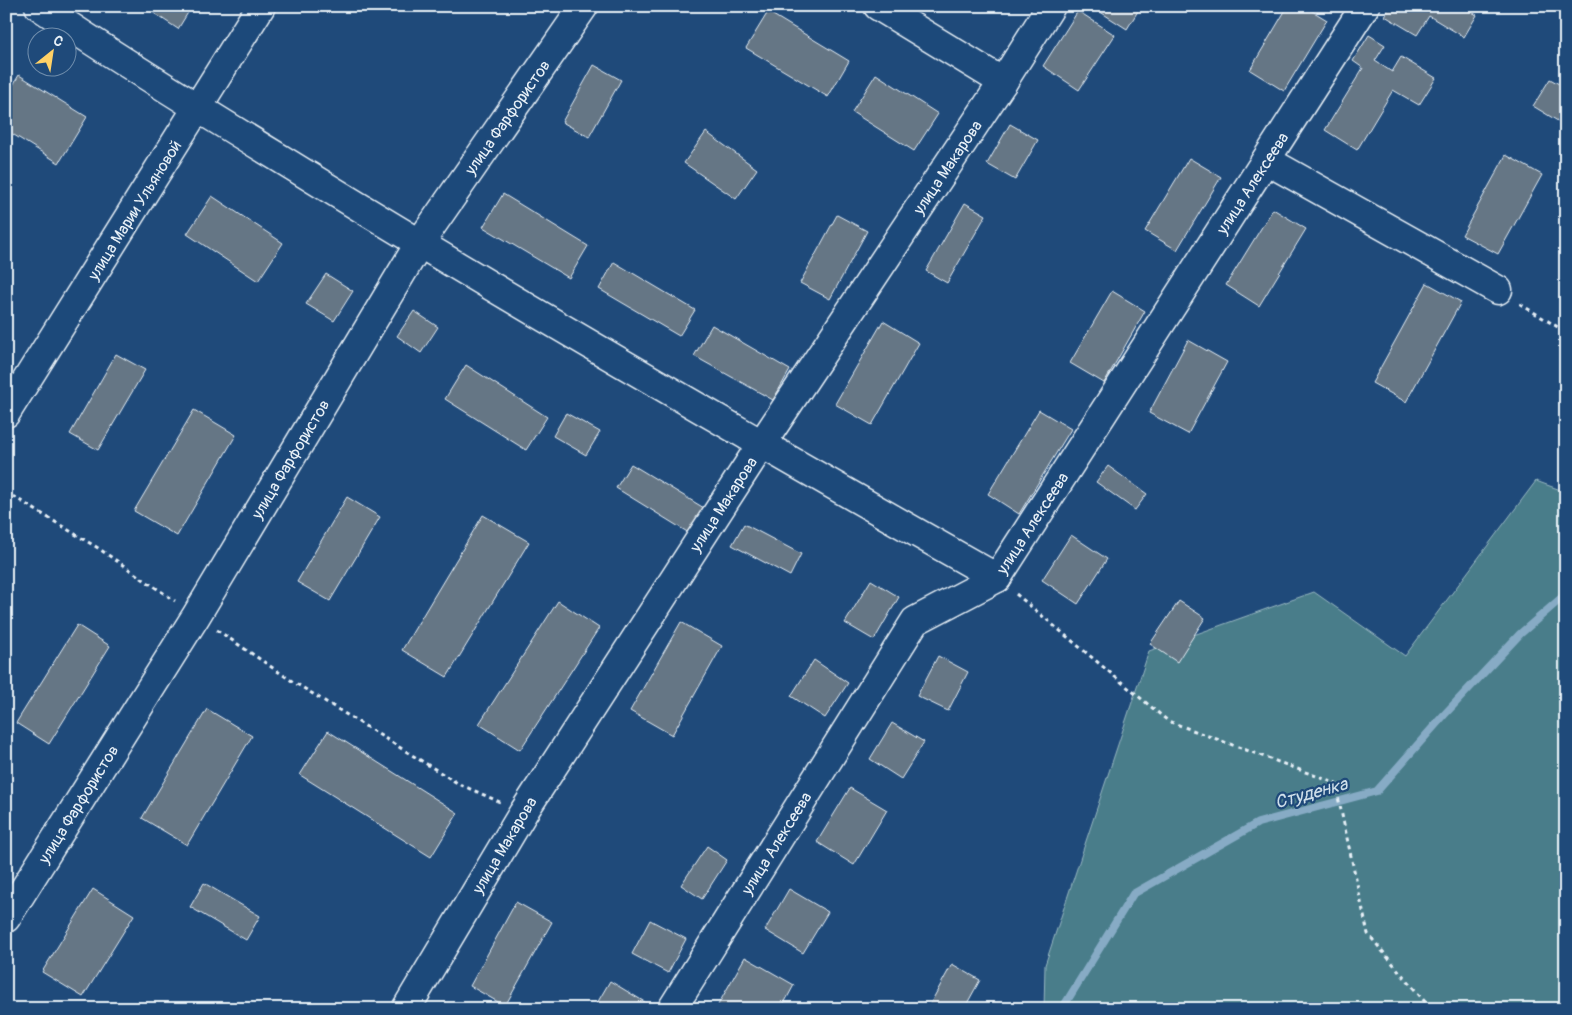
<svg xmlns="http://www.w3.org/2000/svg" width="1572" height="1015" font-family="Pangolin,sans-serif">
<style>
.green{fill:#497d8a;stroke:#98b7c1}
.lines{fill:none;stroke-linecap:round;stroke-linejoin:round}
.stream{stroke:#87abc5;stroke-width:8}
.building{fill:#657685;stroke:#e8f1f8}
.minor-casing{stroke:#e8f1f8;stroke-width:31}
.path{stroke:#e8f1f8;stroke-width:3;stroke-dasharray:4 4;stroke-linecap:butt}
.minor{stroke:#1f4a7a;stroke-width:28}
.labels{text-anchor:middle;stroke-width:4.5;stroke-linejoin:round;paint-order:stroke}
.street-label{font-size:16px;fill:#e8f1f8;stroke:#1f4a7a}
.water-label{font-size:18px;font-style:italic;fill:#d0e0eb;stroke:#1f4a7a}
</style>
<rect width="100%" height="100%" fill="#1f4a7a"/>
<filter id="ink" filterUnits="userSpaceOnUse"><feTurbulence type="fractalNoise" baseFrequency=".02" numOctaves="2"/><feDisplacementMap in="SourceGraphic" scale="10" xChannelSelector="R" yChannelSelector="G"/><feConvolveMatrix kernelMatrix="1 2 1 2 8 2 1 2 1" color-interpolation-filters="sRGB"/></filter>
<g filter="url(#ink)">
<path class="green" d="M1536,481l30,11v511l-3,6h-519l1,-44 104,-314 165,-59 91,64z"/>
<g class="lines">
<path class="stream" d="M1062,1009l71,-115 125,-71 119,-32 67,-76 76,-81 46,-40"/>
</g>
<g class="building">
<path d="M143,6h49l-14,23z"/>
<path d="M1091,6h50l-14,23z"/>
<path d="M1288,6h16l23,14 -43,71 -34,-21z"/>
<path d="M1390,6h71l16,9 -13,22 -35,-21 -12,19 -32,-19z"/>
<path d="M1078,11l37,24 -36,55 -36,-24z"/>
<path d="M768,12l81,49 -21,36 -82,-49z"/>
<path d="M1369,35l16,10 -10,16 17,11 9,-15 35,21 -17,27 -26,-15 -36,60 -32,-20 38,-62 -10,-7z"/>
<path d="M594,65l27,15 -32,57 -27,-15z"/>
<path d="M876,74l62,40 -24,37 -62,-39z"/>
<path d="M1566,74v52l-33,-20 17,-27 9,5z"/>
<path d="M19,75l68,42 -28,46 -53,-33v-33z"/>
<path d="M1010,124l28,16 -23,40 -28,-16z"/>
<path d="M706,132l51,37 -21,30 -52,-36z"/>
<path d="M1506,155l36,20 -44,79 -36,-19z"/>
<path d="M1189,158l32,19 -44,73 -32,-19z"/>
<path d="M503,194l85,52 -19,32 -86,-51z"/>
<path d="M212,196l71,47 -25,38 -71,-47z"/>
<path d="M965,203l21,12 -39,68 -21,-12z"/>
<path d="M1273,209l33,20 -47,77 -33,-21z"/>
<path d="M837,215l30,16 -37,68 -30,-16z"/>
<path d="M614,262l81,48 -16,26 -80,-47z"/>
<path d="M326,274l27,17 -19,30 -28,-17z"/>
<path d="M1427,283l34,19 -55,100 -34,-19z"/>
<path d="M1112,291l33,20 -41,72 -34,-20z"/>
<path d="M414,311l24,16 -17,26 -24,-17z"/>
<path d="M883,321l36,22 -47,82 -37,-21z"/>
<path d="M712,325l78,45 -17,30 -79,-44z"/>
<path d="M1188,340l39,22 -39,72 -39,-21z"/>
<path d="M116,354l29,16 -47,80 -28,-16z"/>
<path d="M466,365l81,52 -21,33 -81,-51z"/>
<path d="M194,410l42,25 -59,101 -43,-25z"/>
<path d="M1039,410l32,19 -52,85 -31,-20z"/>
<path d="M566,413l34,19 -14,23 -33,-19z"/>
<path d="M631,464l73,44 -15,25 -73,-45z"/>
<path d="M1108,466l39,28 -12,16 -39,-28z"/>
<path d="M347,497l33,20 -50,84 -33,-19z"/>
<path d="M483,515l46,27 -82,135 -45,-27z"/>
<path d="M744,524l57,30 -11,22 -58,-31z"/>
<path d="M1071,535l36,24 -29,45 -36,-24z"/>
<path d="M871,580l28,17 -25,43 -29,-17z"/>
<path d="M558,601l41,27 -79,122 -41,-26z"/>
<path d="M1179,601l26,17 -28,44 -27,-18z"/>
<path d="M681,622l41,24 -50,89 -42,-24z"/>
<path d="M77,625l33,21 -61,98 -33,-21z"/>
<path d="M938,656l30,16 -20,39 -31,-15z"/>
<path d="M814,660l34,23 -23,35 -34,-22z"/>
<path d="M207,709l45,27 -65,109 -45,-27z"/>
<path d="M892,723l32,19 -23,37 -31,-20z"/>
<path d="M328,731l130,82 -27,44 -131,-82z"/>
<path d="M850,788l37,22 -33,55 -37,-23z"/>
<path d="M707,846l20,14 -25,39 -21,-14z"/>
<path d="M204,883l56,33 -14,24 -56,-33z"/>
<path d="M93,889l41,26 -51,82 -41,-25z"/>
<path d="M789,889l39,23 -25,41 -38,-23z"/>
<path d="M516,902l36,20 -47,84 -35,-20z"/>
<path d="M650,920l36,19 -18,34 -36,-19z"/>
<path d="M745,957l49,28 -13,24h-56l-7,-4z"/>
<path d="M952,964l28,16 -16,29h-29l-6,-3z"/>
<path d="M610,981l38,23 -2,5h-43l-7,-4z"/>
</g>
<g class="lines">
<defs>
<g id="minor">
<path d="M39,6c79,53 160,103 242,153 235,145 475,283 716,419"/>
<path d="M878,6l125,76"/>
<path d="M1266,160l232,130"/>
<path d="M6,413l255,-407"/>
<path d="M6,918l190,-302 223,-372 165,-238"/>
<path d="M406,1009l117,-196 238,-368 242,-363 48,-76"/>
<path d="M672,1009l243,-388 82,-43 368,-572"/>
</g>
</defs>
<use href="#minor" class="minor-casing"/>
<g class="path">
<path d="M1520,304l46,28"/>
<path d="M6,492l92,56 77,53"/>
<path d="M1016,594l152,127 167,62 33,151 63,75"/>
<path d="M217,630l75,51 167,103 41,18"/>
</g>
<use href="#minor" class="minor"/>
</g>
</g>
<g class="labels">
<g class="street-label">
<text transform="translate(507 117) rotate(-55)" y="6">улица Фарфористов</text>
<text transform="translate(947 167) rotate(-56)" y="6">улица Макарова</text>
<text transform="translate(1252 183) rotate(-57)" y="6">улица Алексеева</text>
<text transform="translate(134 210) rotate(-58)" y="6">улица Марии Ульяновой</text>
<text transform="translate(290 459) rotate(-59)" y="6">улица Фарфористов</text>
<text transform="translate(723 504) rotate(-57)" y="6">улица Макарова</text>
<text transform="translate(1032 523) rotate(-57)" y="6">улица Алексеева</text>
<text transform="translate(78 804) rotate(-58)" y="6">улица Фарфористов</text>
<text transform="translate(776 843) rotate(-58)" y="6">улица Алексеева</text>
<text transform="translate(504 845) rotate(-59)" y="6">улица Макарова</text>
</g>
<g class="water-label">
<text transform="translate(1311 793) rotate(-15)" y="6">Студенка</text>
</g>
</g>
<rect width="1572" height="1015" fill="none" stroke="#1f4a7a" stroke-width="25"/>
<rect x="12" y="12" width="1547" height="990" fill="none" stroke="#e8f1f8" stroke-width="2" filter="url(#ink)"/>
<g transform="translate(52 52) rotate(30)"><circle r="24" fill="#1f4a7a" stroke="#6f8dac"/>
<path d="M0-4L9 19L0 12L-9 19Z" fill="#ffd166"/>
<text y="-8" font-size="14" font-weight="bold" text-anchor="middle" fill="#e8f1f8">С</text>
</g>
</svg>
